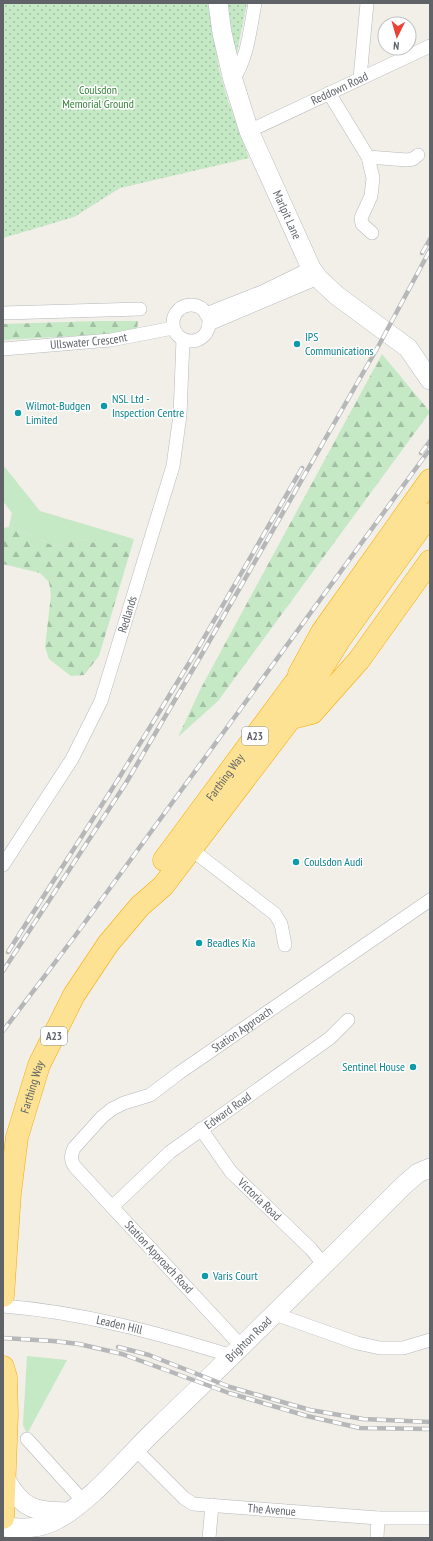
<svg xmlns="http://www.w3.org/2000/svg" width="433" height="1541" font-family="'PT Sans Narrow',sans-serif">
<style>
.green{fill:#c5e8c5}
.forest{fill:url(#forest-firs)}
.park{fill:url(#park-dots)}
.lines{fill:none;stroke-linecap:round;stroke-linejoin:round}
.street-casing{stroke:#b5b8bc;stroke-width:14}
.secondary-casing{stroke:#b6babf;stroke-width:20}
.highway-casing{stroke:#f9ab00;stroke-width:23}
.street{stroke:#fff;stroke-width:13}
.secondary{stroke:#fff;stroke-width:19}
.highway{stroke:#fde293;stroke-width:22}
.rail-casing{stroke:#b6b7b8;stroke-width:4.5}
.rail{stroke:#fff;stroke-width:3;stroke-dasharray:9;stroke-linecap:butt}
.culture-dot{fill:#0f9aa8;stroke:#fff;stroke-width:1.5}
.labels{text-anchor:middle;stroke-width:3;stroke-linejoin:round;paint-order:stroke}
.shield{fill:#fff;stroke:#8f9295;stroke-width:1}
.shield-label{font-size:11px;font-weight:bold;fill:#5f6368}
.street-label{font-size:12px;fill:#5f6368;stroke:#fff}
.park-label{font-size:12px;fill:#348238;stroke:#fff}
.culture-label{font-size:12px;fill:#0d838f;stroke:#fff;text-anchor:start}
</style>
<defs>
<pattern id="forest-firs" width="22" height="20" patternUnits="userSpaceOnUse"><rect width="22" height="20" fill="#c5e8c5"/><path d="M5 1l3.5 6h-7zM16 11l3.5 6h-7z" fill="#a3c0a4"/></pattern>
<pattern id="park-dots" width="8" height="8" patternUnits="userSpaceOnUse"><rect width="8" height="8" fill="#c5e8c5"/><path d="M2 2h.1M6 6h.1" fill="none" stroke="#a3c0a4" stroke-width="1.8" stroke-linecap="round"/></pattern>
</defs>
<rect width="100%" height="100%" fill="#f1efe8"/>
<g class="green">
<path d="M3,465l37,46 94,28 -21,4h-17l-17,-4 -24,8 -19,-10 -27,-10 3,-14 -9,-12z"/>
<path d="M27,1356l40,4 -40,74 -4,-9z"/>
</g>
<g class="forest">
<path d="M98,321h40l-1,8 -30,5 -104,6v-16z"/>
<path d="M382,354l48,58 -212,289 -40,36 23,-49z"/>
<path d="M9,527l27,10 19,10 24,-8 17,4h17l21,-4 -35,117 -15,19 -13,1 -22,-17 -4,-12 6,-52 -2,-13 -9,-9 -37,-9v-36z"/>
</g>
<g class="park">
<path d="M3,3h206l10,66 8,29 22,60 -129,30 -46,29 -71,21z"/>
<path d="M227,3h20l-11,54z"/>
</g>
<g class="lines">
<defs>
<g id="street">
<path d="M360,78l7,-75"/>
<path d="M233,80c15,-23 17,-51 22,-77"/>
<path d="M329,93l39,64 5,21 -2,18 -10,22 1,6 10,9"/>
<path id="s1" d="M249,131l181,-85"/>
<path d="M368,157l39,3 6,-1 5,-4"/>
<circle cx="191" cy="323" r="18"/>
<path d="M3,313l137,-4"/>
<path d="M206,314l56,-22 49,-24"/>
<path d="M209,324l109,-46"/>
<path id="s2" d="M3,349l108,-9 62,-12"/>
<path d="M187,846l88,68 6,10 4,21"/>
<path id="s3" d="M3,865l69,-106 29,-58 72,-235 7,-51 3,-76"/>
<path id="s4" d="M201,1129l30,43 80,77 13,16"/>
<path id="s5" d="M112,1207l58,-55 160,-114 18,-18"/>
<path id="s6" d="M3,1306c78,6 155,27 229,50"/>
<path d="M275,1314l82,29 23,5h23l27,-8"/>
<path id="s7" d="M242,1347l-167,-180c-5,-7 -4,-12 -1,-19l28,-31 10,-8 12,-6 26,-8 29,-22 251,-173"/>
<path d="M27,1439l57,63"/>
<path id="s8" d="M135,1449l49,49 9,6 185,14h52"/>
<path d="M209,1538l3,-33"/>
<path d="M377,1538l1,-20"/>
</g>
<g id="secondary">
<path id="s9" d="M218,3l4,30 11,47 16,51 62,137 7,10 18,17 72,53 22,32"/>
<path d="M6,1480c18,31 29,31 63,32"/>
<path id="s10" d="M3,1527c19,2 36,2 53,-7 36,-19 68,-60 98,-89 85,-81 167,-163 250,-246l14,-12 12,-5"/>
</g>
<g id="highway">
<path d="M299,674l23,-42 108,-152"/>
<path d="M291,718l21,-5 47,-53 71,-99"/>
<path id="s11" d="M164,860l130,-176 22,-22"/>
<path id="s12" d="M3,1296l7,-103 7,-56 22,-72 35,-70 34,-51 32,-38 23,-20 128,-168 49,-79 90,-125"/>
<path d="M3,1367l3,10 1,37 -4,104"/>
</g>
</defs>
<use href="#street" class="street-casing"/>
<use href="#secondary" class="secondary-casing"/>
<use href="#highway" class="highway-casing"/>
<use href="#street" class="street"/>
<use href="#secondary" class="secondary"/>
<use href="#highway" class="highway"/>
<defs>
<g id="rail">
<path d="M422,253l8,-14"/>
<path d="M421,453l9,-12"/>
<path d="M8,952l111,-174 78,-128 105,-182"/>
<path d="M3,971l123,-188 76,-129 177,-309 51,-95"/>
<path d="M3,1031l72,-95 355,-487"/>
<path d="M3,1338l50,3 26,3 43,10 107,39 78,23 53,12 70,1"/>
<path d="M118,1347l31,8 81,32 80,23 53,9 67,3"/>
</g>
</defs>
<use href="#rail" class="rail-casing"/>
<use href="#rail" class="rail"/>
</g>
<g class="culture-dot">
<circle cx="297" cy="344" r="4"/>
<circle cx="104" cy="406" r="4"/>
<circle cx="18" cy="413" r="4"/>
<circle cx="296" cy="862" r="4"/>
<circle cx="199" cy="943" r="4"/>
<circle cx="413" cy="1067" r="4"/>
<circle cx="205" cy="1276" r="4"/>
</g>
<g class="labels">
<g class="shield">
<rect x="242" y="727" width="26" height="18" rx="3"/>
<rect x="41" y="1027" width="26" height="18" rx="3"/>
</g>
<g class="shield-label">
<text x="255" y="740">A23</text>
<text x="54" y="1040">A23</text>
</g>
<g class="street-label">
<text dy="4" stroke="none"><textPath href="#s1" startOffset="100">Reddown Road</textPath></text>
<text dy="4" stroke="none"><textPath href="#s9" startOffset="224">Marlpit Lane</textPath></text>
<text dy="4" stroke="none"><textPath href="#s2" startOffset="86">Ullswater Crescent</textPath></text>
<text dy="4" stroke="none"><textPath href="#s3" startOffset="282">Redlands</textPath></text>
<text dy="4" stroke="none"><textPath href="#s11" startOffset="103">Farthing Way</textPath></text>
<text dy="4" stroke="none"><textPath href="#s7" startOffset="474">Station Approach</textPath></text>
<text dy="4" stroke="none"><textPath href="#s12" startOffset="212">Farthing Way</textPath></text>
<text dy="4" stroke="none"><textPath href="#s5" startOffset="151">Edward Road</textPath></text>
<text dy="4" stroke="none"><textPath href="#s4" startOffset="92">Victoria Road</textPath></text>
<text transform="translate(159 1257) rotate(47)" y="4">Station Approach Road</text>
<text dy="4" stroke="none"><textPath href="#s6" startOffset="118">Leaden Hill</textPath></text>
<text dy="4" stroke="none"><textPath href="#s10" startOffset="319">Brighton Road</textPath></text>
<text dy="4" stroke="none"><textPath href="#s8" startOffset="159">The Avenue</textPath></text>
</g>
<g class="park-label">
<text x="98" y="94">Coulsdon<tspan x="98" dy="14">Memorial Ground</tspan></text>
</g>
<g class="culture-label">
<text x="305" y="341">IPS<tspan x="305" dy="14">Communications</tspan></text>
<text x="112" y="403">NSL Ltd -<tspan x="112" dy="14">Inspection Centre</tspan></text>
<text x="26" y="410">Wilmot-Budgen<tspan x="26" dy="14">Limited</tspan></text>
<text x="304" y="866">Coulsdon Audi</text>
<text x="207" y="947">Beadles Kia</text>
<text x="405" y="1071" text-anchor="end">Sentinel House</text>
<text x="213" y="1280">Varis Court</text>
</g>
</g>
<rect width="433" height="1541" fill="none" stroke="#5f6368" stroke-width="8"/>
<g transform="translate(397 36) rotate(185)"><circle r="19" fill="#ffffff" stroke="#bfc1c3"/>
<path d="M0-3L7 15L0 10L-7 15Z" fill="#ea4335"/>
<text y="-6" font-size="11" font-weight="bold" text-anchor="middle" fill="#5f6368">N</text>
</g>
</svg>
